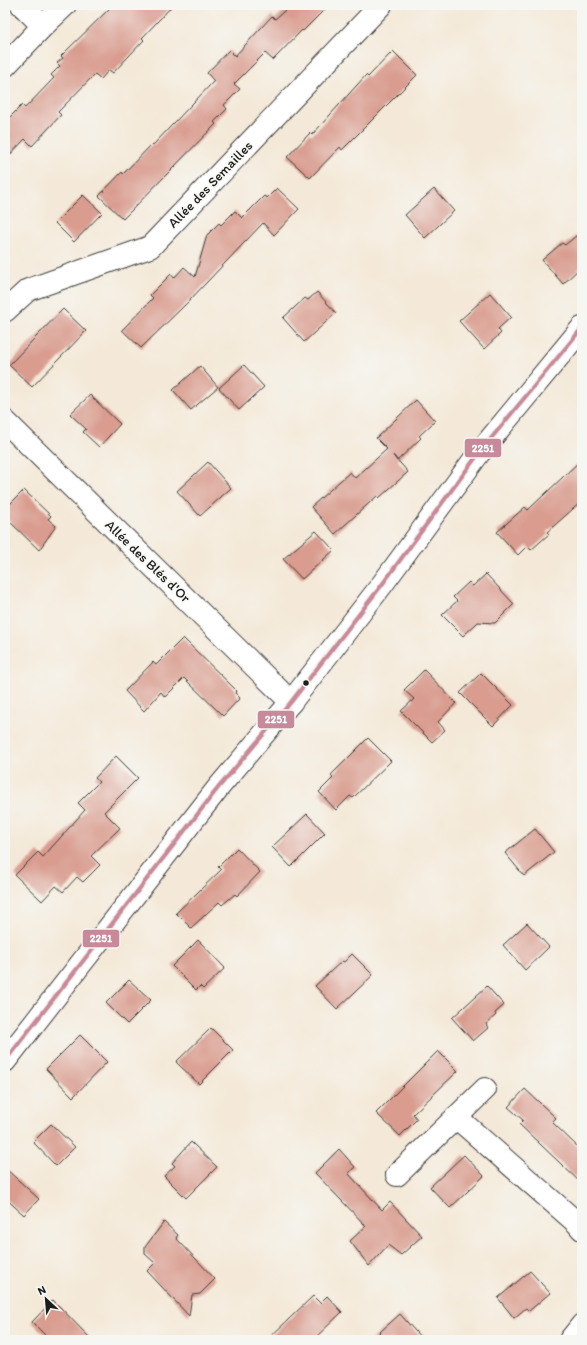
<svg xmlns="http://www.w3.org/2000/svg" width="587" height="1345" font-family="Itim,sans-serif">
<style>
.building{fill:#d99c8f}
.lines{fill:none;stroke-linecap:round;stroke-linejoin:round}
.street-casing{stroke:#3c3b38;stroke-width:24}
.street{stroke:#fff;stroke-width:22}
.bus-1-casing{stroke:#f6f6f2;stroke-width:7}
.bus-1{stroke:#c8899a;stroke-width:4}
.bus-dot{fill:#1c1c1c;stroke:#f6f6f2;stroke-width:1.5}
.labels{text-anchor:middle;stroke-width:3;stroke-linejoin:round;paint-order:stroke}
.street-label{font-size:14px;fill:#1c1c1c;stroke:#f6f6f2}
.line-badge{stroke:#f6f6f2;stroke-width:1.5}
.badge-label{font-size:11px;text-anchor:middle;font-weight:bold;fill:#fff}
</style>
<rect width="100%" height="100%" fill="#f6f6f2"/>
<filter id="ink" filterUnits="userSpaceOnUse"><feTurbulence type="fractalNoise" baseFrequency=".025" numOctaves="2"/><feDisplacementMap in="SourceGraphic" scale="8" xChannelSelector="R" yChannelSelector="G"/><feConvolveMatrix kernelMatrix="1 2 1 2 8 2 1 2 1" color-interpolation-filters="sRGB"/></filter>
<filter id="wash" filterUnits="userSpaceOnUse"><feTurbulence type="fractalNoise" baseFrequency=".012" numOctaves="4" result="noise"/><feDisplacementMap in="SourceGraphic" scale="16" xChannelSelector="R" yChannelSelector="G"/><feGaussianBlur stdDeviation="0.9" result="paint"/><feColorMatrix in="noise" values="0 0 0 0 0 0 0 0 0 0 0 0 0 0 0 0 0 1.4 0 .05"/><feComposite in="paint" operator="in"/></filter>
<g filter="url(#wash)">
<rect width="100%" height="100%" fill="#f4e9d8"/>
<g id="blocks">
<g class="building">
<path d="M113,5h60l-31,33 2,2 -31,33 -4,-3 -8,9 -6,-5 -37,38 3,3 -29,31 -7,-7 -20,21v-38l17,-17 3,3 29,-30 -3,-3 9,-9 -3,-3 6,-5 -2,-2z"/>
<path d="M291,5h38l-26,26 -1,-1 -29,30 -8,-7 -31,31 6,5 -16,16 3,4 -13,13 2,2 -93,95 -24,-23 23,-24 1,2 29,-30 1,1 61,-64 -7,-8 22,-23 6,6 37,-40 3,3z"/>
<path d="M393,51l24,24 -75,75 -2,-3 -30,31 -23,-21 23,-24 2,2 54,-60 2,2z"/>
<path d="M277,188l22,21 -25,26 -11,-12 -75,79 -47,46 -19,-18 31,-32 -3,-3 21,-21 3,4 10,-11 11,10 12,-42 12,-12 2,2 14,-14 7,7 22,-22 3,2z"/>
<path d="M434,189l20,22 -29,27 -20,-23z"/>
<path d="M83,195l19,18 -28,29 -19,-19z"/>
<path d="M582,231v35l-19,18 -21,-24 20,-17 3,2z"/>
<path d="M317,292l19,21 -32,29 -21,-24 22,-20 3,2z"/>
<path d="M490,293l21,24 -13,12 3,4 -17,16 -25,-28z"/>
<path d="M63,309l23,22 -54,56 -23,-22z"/>
<path d="M244,365l20,22 -25,23 -20,-22z"/>
<path d="M200,366l18,21 -27,23 -18,-20z"/>
<path d="M90,395l30,29 -21,23 -16,-15 3,-3 -16,-15z"/>
<path d="M416,400l19,21 -16,15 2,2 -24,23 -4,-6 15,17 -29,26 -2,-2 -42,38 -24,-27 39,-35 5,6 32,-29 -11,-11z"/>
<path d="M582,459v42l-35,31 2,2 -18,16 -4,-4 -9,9 -21,-23 28,-25 3,3z"/>
<path d="M208,462l23,26 -31,28 -23,-25z"/>
<path d="M24,490l27,26 -3,3 8,7 -17,24 -34,-33v-8z"/>
<path d="M316,531l18,19 -32,29 -19,-20z"/>
<path d="M486,574l28,30 -19,19 -17,-1 -15,14 -21,-21 15,-14 -4,-4 16,-15 4,4z"/>
<path d="M183,638l54,53 -2,2 5,5 -17,18 -39,-38 -19,19 -4,-5 -17,19 -19,-20 28,-29 3,3z"/>
<path d="M424,670l32,33 -18,19 7,8 -13,12 -31,-31 13,-12 -10,-9z"/>
<path d="M481,673l32,32 -20,21 -33,-33z"/>
<path d="M368,738l23,23 -38,37 -3,-2 -14,14 -17,-18 14,-14 -2,-3z"/>
<path d="M116,756l22,22 -34,34 16,16 -29,28 9,9 -17,17 -6,-5 -14,15 -7,-6 -14,15 -27,-26 23,-23 5,5 42,-47 -7,-7 21,-21 -4,-4z"/>
<path d="M307,814l18,19 -34,34 -19,-20z"/>
<path d="M535,829l19,23 -30,24 -19,-23z"/>
<path d="M237,848l23,24 -23,24 -2,-2 -13,11 -3,-3 -28,26 -15,-15 45,-43 -3,-3z"/>
<path d="M527,923l22,24 -24,23 -22,-25z"/>
<path d="M198,940l27,28 -22,21 -3,-3 -4,4 -24,-24z"/>
<path d="M352,954l21,21 -36,34 -22,-23 27,-25 2,1z"/>
<path d="M129,980l22,20 -24,24 -21,-21z"/>
<path d="M487,986l17,19 -9,8 1,2 -10,9 2,4 -15,13 -21,-23z"/>
<path d="M211,1028l22,22 -34,34 -23,-22z"/>
<path d="M80,1035l27,27 -34,35 -27,-28z"/>
<path d="M438,1051l20,20 -45,43 4,5 -17,17 -24,-23z"/>
<path d="M525,1089l31,29 -4,4 30,29v33l-63,-60 4,-4 -15,-13z"/>
<path d="M51,1124l24,23 -19,19 -23,-24z"/>
<path d="M191,1142l26,25 -31,31 -22,-22 11,-10 -3,-3z"/>
<path d="M339,1149l16,18 -7,6 34,37 8,-8 32,34 -21,19 -13,-10 -19,21 -19,-25 16,-15 -51,-53z"/>
<path d="M464,1155l20,21 -34,32 -20,-21z"/>
<path d="M5,1168l34,31 -15,16 -19,-17z"/>
<path d="M164,1222l14,13 -2,3 39,41 -15,15 -8,1 -3,21 -42,-45 8,-8 -10,-9v-7z"/>
<path d="M530,1271l20,22 -21,18 -3,-3 -12,10 -16,-20z"/>
<path d="M313,1296l7,7 7,-7 15,16 -29,28h-46z"/>
<path d="M53,1300l39,40h-42l-18,-18z"/>
<path d="M400,1314l23,26h-52z"/>
</g>
</g>
</g>
<g filter="url(#ink)">
<use href="#blocks" fill-opacity="0" stroke="#3c3b38" stroke-width="1"/>
<g class="lines">
<defs>
<g id="street">
<path d="M22,5l21,21 22,-21"/>
<path d="M5,66l38,-40"/>
<path d="M5,311l23,-21 122,-43 231,-242"/>
<path d="M5,421l286,281"/>
<path d="M5,1061l213,-273 73,-86 90,-116 98,-133 103,-125"/>
<path d="M456,1117l121,106 5,6"/>
<path d="M397,1175l88,-86"/>
<path d="M570,1340l12,-15"/>
</g>
</defs>
<use href="#street" class="street-casing"/>
<use href="#street" class="street"/>
<defs>
<path id="bus-1" d="M5,1061l213,-273 73,-86 90,-116 98,-133 103,-125"/>
</defs>
<use href="#bus-1" class="bus-1-casing"/>
<use href="#bus-1" class="bus-1"/>
</g>
</g>
<circle class="bus-dot" cx="306" cy="683" r="3.5"/>
<g class="labels">
<g class="street-label">
<text transform="translate(210 184) rotate(-46)" y="5">Allée des Semailles</text>
<text transform="translate(148 561) rotate(44)" y="5">Allée des Blés d'Or</text>
</g>
</g>
<g class="line-badge">
<rect x="464" y="438" width="38" height="20" rx="4" fill="#c8899a"/>
<rect x="257" y="710" width="38" height="19" rx="4" fill="#c8899a"/>
<rect x="82" y="929" width="38" height="19" rx="4" fill="#c8899a"/>
</g>
<g class="badge-label">
<text x="483" y="452">2251</text>
<text x="276" y="723">2251</text>
<text x="101" y="942">2251</text>
</g>
<rect width="587" height="1345" fill="none" stroke="#f6f6f2" stroke-width="20"/>
<g transform="translate(46 1299) rotate(334)" stroke="#f6f6f2" stroke-width="3" paint-order="stroke">
<path d="M0-3L7 15L0 10L-7 15Z" fill="#1c1c1c"/>
<text y="-6" font-size="11" font-weight="bold" text-anchor="middle" fill="#1c1c1c">N</text>
</g>
</svg>
